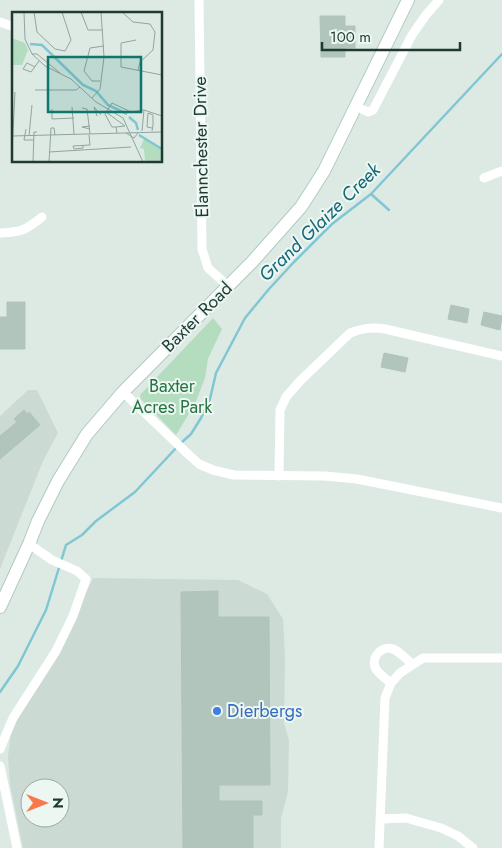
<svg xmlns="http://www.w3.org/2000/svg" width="502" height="848" font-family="Jost,sans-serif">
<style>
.built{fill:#cbdad3;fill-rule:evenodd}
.green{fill:#b4ddbf}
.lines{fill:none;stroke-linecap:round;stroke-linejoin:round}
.stream{stroke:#81c6d3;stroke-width:2.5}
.building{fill:#b2c5bd;stroke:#afc4bb}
.secondary-casing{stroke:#b0cac1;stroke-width:14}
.minor{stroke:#fff;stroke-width:9}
.secondary{stroke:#fff;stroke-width:12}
.shop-dot{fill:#3f7fe0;stroke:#edf7f2;stroke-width:2}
.labels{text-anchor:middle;stroke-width:4;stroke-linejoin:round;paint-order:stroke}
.street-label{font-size:18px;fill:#1e3a33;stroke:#edf7f2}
.park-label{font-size:18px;fill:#267344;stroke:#edf7f2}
.shop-label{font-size:18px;fill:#366cbe;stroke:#edf7f2;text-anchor:start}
.water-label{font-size:19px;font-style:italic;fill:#166778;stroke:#edf7f2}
.inset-river{fill:none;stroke:#81c6d3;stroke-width:2.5}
.inset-road{fill:none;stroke:#91a49d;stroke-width:1}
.view{fill:#0f766e;fill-opacity:0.15;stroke:#0f766e;stroke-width:2.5}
.inset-edge{fill:none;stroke:#1e3a33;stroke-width:2.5}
</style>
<rect width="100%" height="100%" fill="#ddeae4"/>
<g class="built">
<path d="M28,390h9l21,43 -15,28 -43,108v-153z"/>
<path d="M93,578l145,2 29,14 16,25 2,39 -1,65 5,17 -1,52 -7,26v30h-258l-13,-64 -2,-27 3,-26 14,-28 14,-17 13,-22zM30,788h30v30h-30z"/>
</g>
<path class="green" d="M213,318l9,11 -14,30 -3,19 -10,26 -19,31 -35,-36 -1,-4z"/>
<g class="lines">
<g class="stream">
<path d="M371,194l18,16"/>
<path d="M181,443l10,-9 10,-16 9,-19 6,-26 29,-55 24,-29 25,-27 38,-38 39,-30 131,-140"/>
<path d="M0,692l18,-26 28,-56 20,-65 16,-10 14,-14 39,-29 42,-45"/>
</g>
</g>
<g class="building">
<path d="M320,16h25v10h10v22h-10v9h-24z"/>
<path d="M7,302h18v47h-25v-32h7z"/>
<path d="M451,305l18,4 -2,14 -19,-4z"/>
<path d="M484,312l18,4 -2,14 -19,-5z"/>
<path d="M384,353l24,5 -3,14 -24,-5z"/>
<path d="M24,410l3,4 2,-2 11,13 -40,34v-23l17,-14 -3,-3z"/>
<path d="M218,591v26h51l1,168h-51v16h43v14h-9v33h-70l-2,-256z"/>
</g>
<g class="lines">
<defs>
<path id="secondary" d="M0,607l29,-63 9,-23 20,-40 29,-47 36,-42 130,-131 48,-54 23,-36 84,-171"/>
</defs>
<use href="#secondary" class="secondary-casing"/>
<g class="minor">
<path d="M199,0l3,249 6,19 19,17"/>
<path d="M0,22l14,5"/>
<path d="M355,106l13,6 5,-2 39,-75 14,-20 13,-15"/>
<path d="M484,178l18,-7"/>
<path d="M0,233c22,-1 26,-3 42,-16"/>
<path d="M123,392l66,63 10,9 14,6 21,5 91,1 32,3 145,29"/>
<path d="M279,476l1,-66 6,-13 14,-16 50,-48c13,-5 22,-6 35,-4l117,27"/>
<path d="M391,683c-5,-4 -14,-10 -16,-16 -4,-11 8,-22 18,-18 7,3 13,10 19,15"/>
<path d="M0,749l13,-31 43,-67 17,-35 13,-37 -9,-8 -25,-11 -23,-16"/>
<path d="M0,766l17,82"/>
<path d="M381,819l25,-1 35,10 17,8 15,12"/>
<path d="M379,848l6,-150 6,-15 9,-10 23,-15h79"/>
</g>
<use href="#secondary" class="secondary"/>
</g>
<circle class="shop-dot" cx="217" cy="711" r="5"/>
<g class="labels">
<g class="street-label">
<text transform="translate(201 147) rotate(-91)" y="6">Elannchester Drive</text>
<text transform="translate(197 317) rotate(-45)" y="6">Baxter Road</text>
</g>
<g class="park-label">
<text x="172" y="392">Baxter<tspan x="172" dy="21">Acres Park</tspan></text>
</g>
<g class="shop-label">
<text x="227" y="717">Dierbergs</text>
</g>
<g class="water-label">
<text transform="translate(319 222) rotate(-44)" y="7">Grand Glaize Creek</text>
</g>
</g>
<g transform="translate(12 12)">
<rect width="150" height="150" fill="#ddeae4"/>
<path d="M0,26l13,5 3,7 -6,15h-10zM132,127l18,10v13h-17l-1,-13 -4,-1z" fill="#b4ddbf"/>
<path class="inset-river" d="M18,32l12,1 41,40 13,6 12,14 19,9M117,105l7,6 2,7M127,123l23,14"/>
<path class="inset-road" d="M12,0l1,27 7,15 13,12 26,13 25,23 27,16 20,44M22,0l3,20 18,17 10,2M50,0l9,28 -6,11M69,0l7,18h15M110,0l11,10 17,2 5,8 -2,18 -13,12 -2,8M124,28l-15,3v24l41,8M20,42h5l23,19M23,55l-8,-4 -4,6 8,3 8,-11M88,69h-8l-8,-10 6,-23 14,-2M23,78h41l4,-3M80,86l8,-9 4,-32 -3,-45M60,95l2,27M70,96l5,1 3,25M40,97v10l22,-1M94,100l19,14 -9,1M85,104l-3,-9 7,8M78,114l-8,1 8,2M14,117l-2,11h10M130,119l2,-21M140,119l1,-6v-10l-5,-2 -1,14 5,1M105,121l-1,-6h-4l-7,-13 7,-11 19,9 13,-2 18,6M114,121l8,5 4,-5M0,124l150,-4M17,124l3,-31M61,134l17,-1 -1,-10M61,134l1,3 9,-1v-3M0,140l3,-60M37,140l82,-5M21,150l1,-30h3M37,150l2,-34h3l1,7M91,150h39"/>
<path class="view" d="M36,45h93v55h-93z"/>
<rect width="150" height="150" class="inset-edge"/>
</g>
<g transform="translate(45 803) rotate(90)"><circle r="24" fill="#edf7f2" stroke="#9aaba6"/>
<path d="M0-4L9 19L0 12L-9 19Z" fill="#f9784b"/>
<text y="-8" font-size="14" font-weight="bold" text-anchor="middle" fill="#1e3a33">N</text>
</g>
<path d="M322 42v8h138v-8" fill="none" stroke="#1e3a33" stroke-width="2.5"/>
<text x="330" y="42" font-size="15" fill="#1e3a33" stroke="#edf7f2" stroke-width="4" paint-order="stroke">100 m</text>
</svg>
